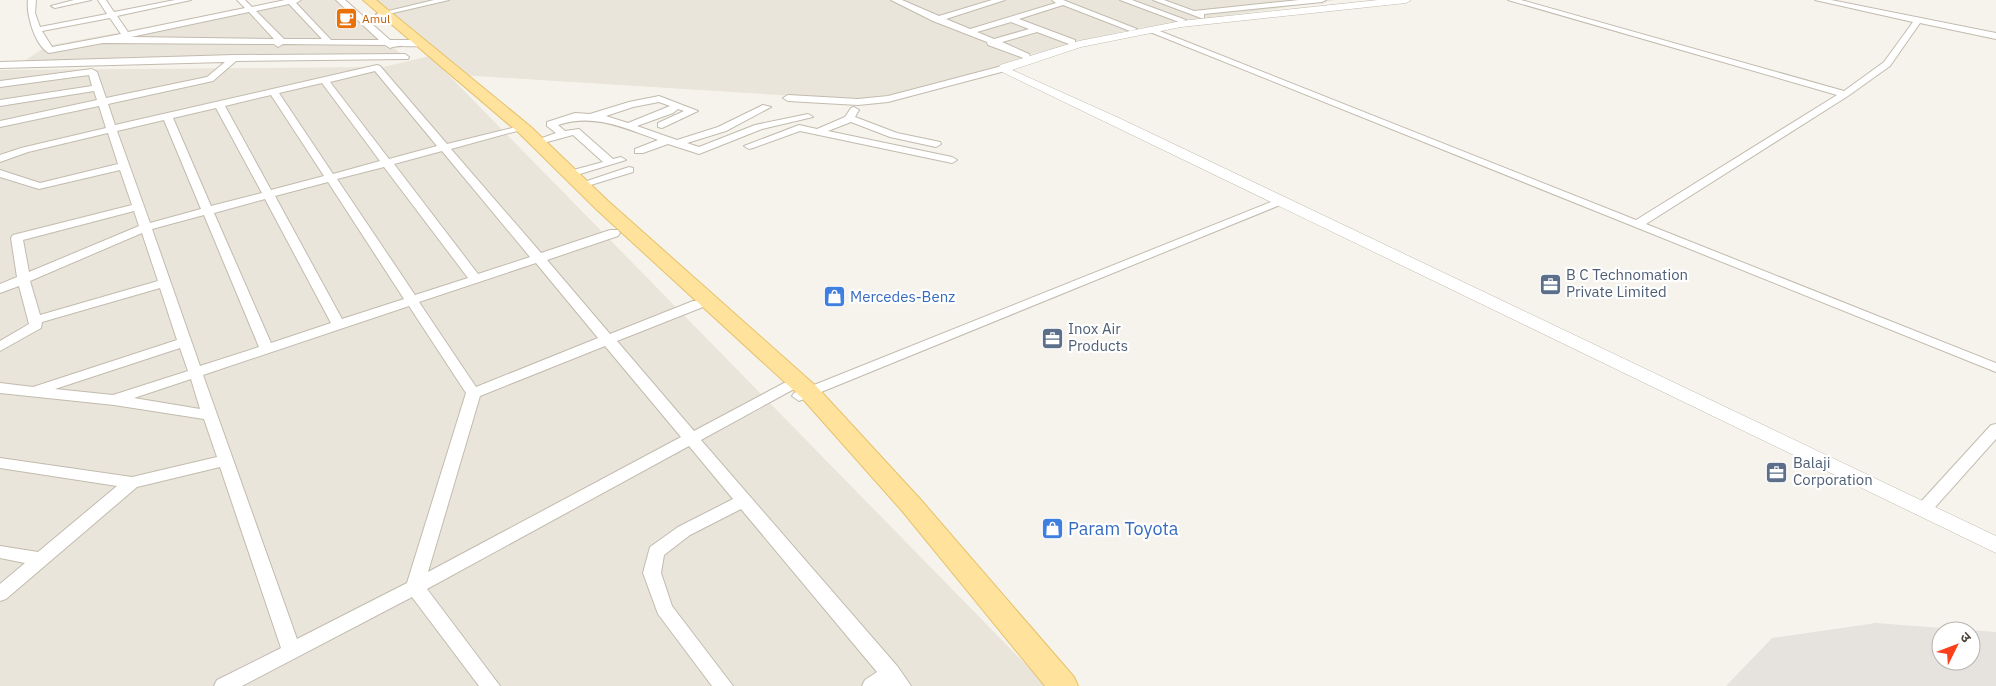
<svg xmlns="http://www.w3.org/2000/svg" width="1996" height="686" font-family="'IBM Plex Sans','Noto Sans Devanagari',sans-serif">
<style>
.residential{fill:#eae5da}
.industrial{fill:#e6e2dd;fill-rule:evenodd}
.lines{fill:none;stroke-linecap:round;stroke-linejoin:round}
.minor-casing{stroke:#c2bbae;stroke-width:2}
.tertiary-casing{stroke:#c2bbae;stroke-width:1}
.primary-casing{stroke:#e6c16a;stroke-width:2}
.minor{fill:#fff;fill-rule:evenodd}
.tertiary{fill:#fff;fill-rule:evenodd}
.primary{fill:#ffe39c;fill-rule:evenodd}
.labels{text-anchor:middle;stroke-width:4.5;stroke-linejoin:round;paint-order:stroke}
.far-food-label{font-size:12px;fill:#c56008;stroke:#fff;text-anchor:start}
.service-label{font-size:15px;fill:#4e5e75;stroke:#fff;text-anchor:start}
.shop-label{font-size:15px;fill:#366cbe;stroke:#fff;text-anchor:start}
.near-shop-label{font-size:18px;fill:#366cbe;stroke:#fff;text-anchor:start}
</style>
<rect width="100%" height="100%" fill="#f6f3ec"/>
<g class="residential">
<path d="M293,0h49l62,57 -383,6 26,-17z"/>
<path d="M369,0h967l-203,29 -109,27 -22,10 -75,22 -68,12 -400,-25z"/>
<path d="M430,56l617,630h-1047v-616l383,-3z"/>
</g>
<path class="industrial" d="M1876,623l120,9v54h-270l46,-48zM1941,631h30v30h-30z"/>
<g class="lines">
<defs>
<g id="minor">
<path d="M28,0h8l-1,13 5,14 67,-13 -9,-14h8l8,12 61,-12h16l-74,16 11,16 117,-24 -8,-8h8l7,7 33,-7h16l-5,3 35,37h48l-43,-40h9l45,40h32l4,3c-9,7 -25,0 -36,5l-5,-3 -102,-1 -5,3 -4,-3 -171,-1 -54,10c-14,-7 -23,-39 -21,-53zM289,4l33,35h-38l-28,-28zM249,12l25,27 -143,-2zM110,18l11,16 -69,13 -10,-16z"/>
<path d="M74,0h17l-36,8 -4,-2z"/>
<path d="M434,0h15l-69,16 -4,-2z"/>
<path d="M891,0h11l37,16 53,-16h13l-59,19 24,10 86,-26 -4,-3h11l74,29 -7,2 -67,-26 -44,14 56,21v4h-6l-32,-12 -35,10 27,12 1,2 -4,3 -38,-14 -1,-3 -54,-21zM1011,22l18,7 -35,10 -17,-7z"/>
<path d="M1120,0h12l54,20 -7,2z"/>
<path d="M1153,0h11l30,11 105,-11h27l-4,2 -118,12v4h-3z"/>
<path d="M1508,0h13l323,91 40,-29 29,-40 -98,-22h16l165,33v6l-76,-16 -30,43 -42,30 -202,128 350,139v9l-851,-342 7,-2 484,192 201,-125z"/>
<path d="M405,54l4,3 -1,2 -172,2 -23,20 -105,23 7,21 262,-60 3,1 67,78 77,-19v4l-73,20 90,104 69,-23h8l2,3 -2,3 -71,24 63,74 83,-33h10l2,3 -2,3 -86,34 77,90 90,-48h10l2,3 -2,3 -93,51 197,227 13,19h-49l3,-6 12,-8 -136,-163 -51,26 -26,20 -3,18 11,33 61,80h-21l-54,-72 -15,-41 7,-26 28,-20 55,-28 -44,-53 -262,143 73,97h-21l-67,-89 -170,89h-28l3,-6 64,-32 -61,-181 -83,20 -131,112 -6,2v-17l25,-21 -25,-5v-12l38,6 79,-66 -117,-18v-10l132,19 85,-20 -13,-38 -90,-14 -114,-12v-10l33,4 144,-47 -17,-52 -118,34 -1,6 -41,23v-10l29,-17 -10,-38 -19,7v-9l17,-7 -6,-39 2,-3 119,-30 -12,-35 -81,19 -39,-12v-7l40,13 78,-19 -10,-31 -80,19 -28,10v-7l21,-7 85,-20 -7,-22 -99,21v-6l97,-21 -3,-9 -94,15v-6l92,-14 -3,-11 -89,12v-6l92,-12 5,3 9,26 101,-21 18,-15 -225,6v-6l234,-7zM375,71l62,75 -48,13 -59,-77zM322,83l58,78 -47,13 -54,-81zM271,95l53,81 -53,14 -46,-84zM216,108l46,85 -51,13 -38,-88zM164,120l37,89 -51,14 -33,-92zM442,151l88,106 -52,17 -84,-110zM384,167l84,111 -53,17 -78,-116zM328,182l76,117 -62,20 -67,-123zM265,199l66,124 -60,20 -57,-130zM134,211l5,15 -110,46 -6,-32zM204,215l55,132 -59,19 -48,-137zM142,233l16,48 -118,34 -10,-34zM536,263l62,75 -122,49 -57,-85zM409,306l57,87 -59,190 -110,56 -94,-264zM605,346l76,91 -253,135 52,-176zM180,348l8,23 -75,24 -58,-6zM191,379l9,30 -66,-11z"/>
<path d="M1002,66l3,1v4l-117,31 -30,3 -70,-4 -5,-3 5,-3 70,4 30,-3z"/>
<path d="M659,96l39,15 -36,17 -4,-1v-4l26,-12 -6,-2 -5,4 -36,13 40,14 41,-13 45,-22 8,2 -45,24 -39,12 12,4 56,-22 53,-11 5,3 -51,12 -63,25 -31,-10 -25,9h-8v-4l23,-9c-34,-12 -64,-27 -100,-15l7,6 14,-2 34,30 8,-2 5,3 -56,17 -4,-1v-4l37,-10 -30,-27 -37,10 -5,-3 25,-9 -9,-7v-4l28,-9 15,1 39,-12zM659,102l11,4 -42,17 -22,-7 27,-9z"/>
<path d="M854,107l5,3 -4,7 42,16 43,9 1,2 -5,3 -46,-10 -39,-15 -23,9 124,26 5,3 -5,3 -152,-32 -47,17 -4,1 -5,-3 55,-21 18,4 28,-12 6,-9z"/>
<path d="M629,167l4,1v4l-52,16 -6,-3z"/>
<path d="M1281,198l4,1v4l-481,196 -5,2 -7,-5 2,-3z"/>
<path d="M1996,424v15l-67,75 -6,2 -6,-2 -2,-4 2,-4 74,-81z"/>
</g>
<path id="tertiary" d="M1378,0h33l-5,3 -225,24 -100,20 -69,23 107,48 877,418v17l-998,-483 2,-5 79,-24 102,-20z"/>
<path id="primary" d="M363,0h13l155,127 77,74 209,186 104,113 153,177 4,9h-33l-142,-174 -102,-115 -205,-188 -77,-76z"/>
</defs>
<use href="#minor" class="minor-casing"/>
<use href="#tertiary" class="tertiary-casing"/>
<use href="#primary" class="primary-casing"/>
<use href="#minor" class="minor"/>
<use href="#tertiary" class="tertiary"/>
<use href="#primary" class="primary"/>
</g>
<defs>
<symbol id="cafe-square" viewBox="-11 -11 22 22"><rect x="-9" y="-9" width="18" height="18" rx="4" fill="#e8710a" stroke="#fff"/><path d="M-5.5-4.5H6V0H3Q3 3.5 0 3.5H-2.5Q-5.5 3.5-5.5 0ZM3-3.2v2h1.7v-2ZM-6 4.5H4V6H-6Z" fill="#fff"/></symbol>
<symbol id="office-square" viewBox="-11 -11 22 22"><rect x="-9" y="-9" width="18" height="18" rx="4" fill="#5c6f8a" stroke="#fff"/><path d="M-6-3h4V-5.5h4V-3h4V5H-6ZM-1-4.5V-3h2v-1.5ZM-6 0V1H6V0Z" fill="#fff"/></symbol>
<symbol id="shop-square" viewBox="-11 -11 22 22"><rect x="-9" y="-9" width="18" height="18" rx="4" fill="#3f7fe0" stroke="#fff"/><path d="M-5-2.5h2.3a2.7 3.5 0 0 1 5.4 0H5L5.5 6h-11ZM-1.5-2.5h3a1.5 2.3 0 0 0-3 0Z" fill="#fff"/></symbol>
</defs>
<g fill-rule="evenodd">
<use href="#cafe-square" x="334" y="6" width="25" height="25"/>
<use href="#office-square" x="1538" y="272" width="25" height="25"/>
<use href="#shop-square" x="822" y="284" width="25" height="25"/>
<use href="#office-square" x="1040" y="326" width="25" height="25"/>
<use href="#office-square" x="1764" y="460" width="25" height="25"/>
<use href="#shop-square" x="1040" y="516" width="25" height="25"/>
</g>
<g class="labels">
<g class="far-food-label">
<text x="362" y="23">Amul</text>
</g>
<g class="service-label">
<text x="1566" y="280">B C Technomation<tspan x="1566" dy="17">Private Limited</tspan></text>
<text x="1068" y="334">Inox Air<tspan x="1068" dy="17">Products</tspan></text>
<text x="1793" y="468">Balaji<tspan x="1793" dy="17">Corporation</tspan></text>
</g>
<g class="shop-label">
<text x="850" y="302">Mercedes-Benz</text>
</g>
<g class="near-shop-label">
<text x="1068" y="535">Param Toyota</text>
</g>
</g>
<g transform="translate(1956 646) rotate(48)"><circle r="24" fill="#ffffff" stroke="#b7b4b0"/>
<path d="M0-4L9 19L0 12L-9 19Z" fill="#fc3f1d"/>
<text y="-8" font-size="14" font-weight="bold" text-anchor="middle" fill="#4b4439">उ</text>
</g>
</svg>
